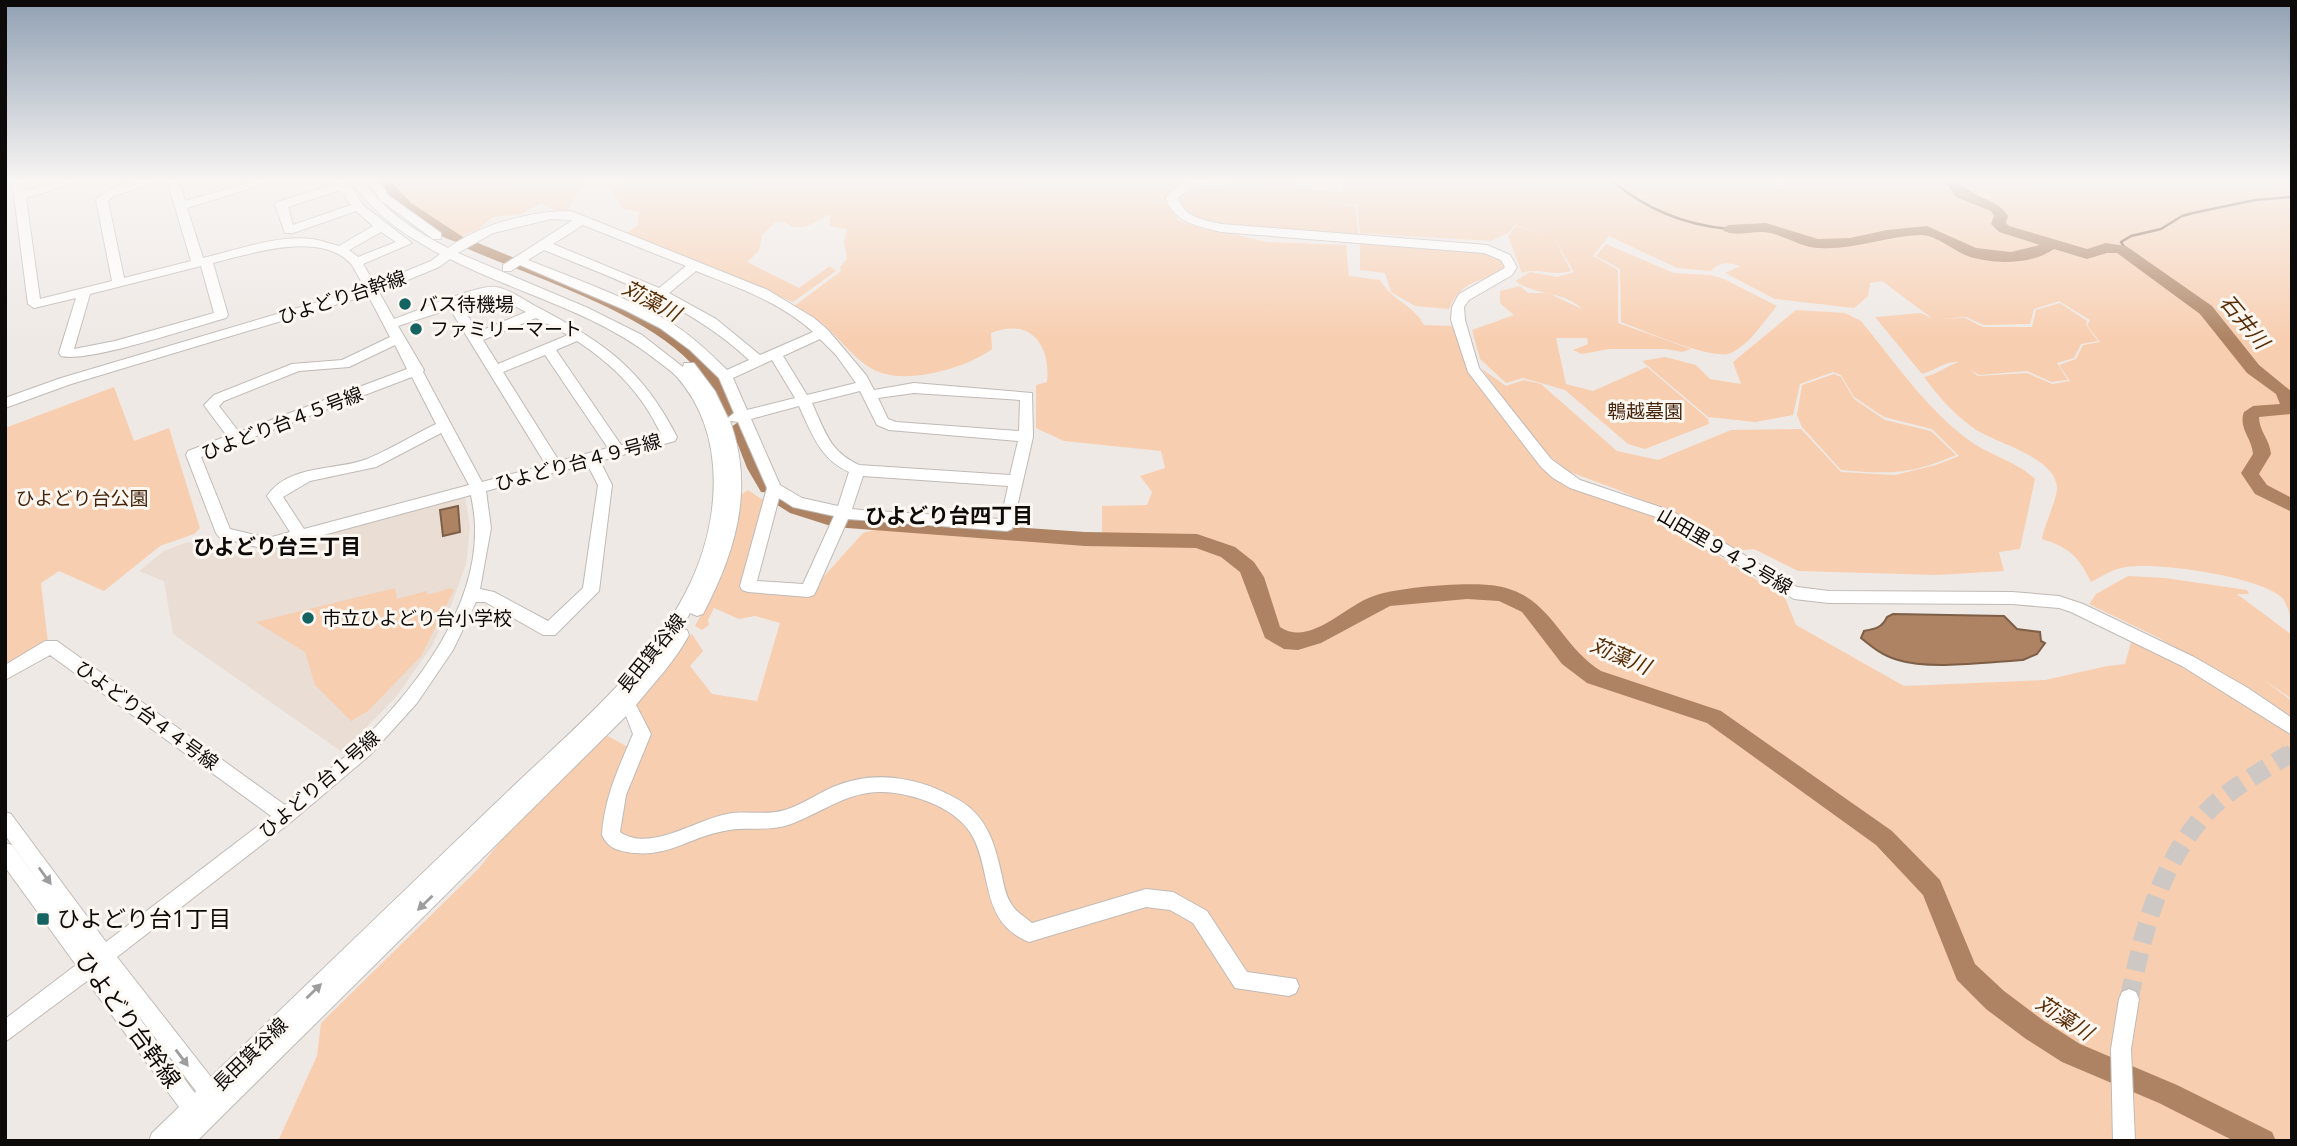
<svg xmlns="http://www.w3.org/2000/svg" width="2297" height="1146" font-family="'Open Sans','Noto Sans JP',sans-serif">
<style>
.built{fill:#e9ddd4}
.green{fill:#f8ceb0;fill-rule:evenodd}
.water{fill:#ad8363;stroke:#7d5f48;stroke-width:2}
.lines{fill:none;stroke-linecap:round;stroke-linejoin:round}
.stream{stroke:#7d5f48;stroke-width:2.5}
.river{fill:#ad8363;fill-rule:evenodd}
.minor-tunnel-far1{stroke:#cdc8c4;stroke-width:16;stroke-dasharray:16 8;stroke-linecap:butt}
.minor-tunnel{stroke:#cdc8c4;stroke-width:19;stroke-dasharray:19 10;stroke-linecap:butt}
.minor-casing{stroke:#c0bab6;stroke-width:2}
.minor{fill:#fff;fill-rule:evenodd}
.oneway{fill:#9e9d9d}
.poi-dot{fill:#146361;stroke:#fdf7f2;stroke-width:2.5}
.labels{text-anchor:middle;stroke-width:6;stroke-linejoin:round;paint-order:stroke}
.street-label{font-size:19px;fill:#0d0b09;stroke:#fdf7f2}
.poi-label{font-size:19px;fill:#0d0b09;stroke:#fdf7f2;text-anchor:start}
.park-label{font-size:19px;fill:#46270e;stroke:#fdf7f2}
.water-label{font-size:21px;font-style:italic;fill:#582e07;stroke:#fdf7f2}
.neighbourhood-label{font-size:21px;font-weight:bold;fill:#0d0b09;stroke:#fdf7f2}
.near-poi-label{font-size:23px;fill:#0d0b09;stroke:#fdf7f2;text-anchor:start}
.near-street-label{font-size:23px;fill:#0d0b09;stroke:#fdf7f2}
</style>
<rect width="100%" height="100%" fill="#efe9e5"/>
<path class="built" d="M465,496l5,31 -4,37 -14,39 -20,43 -37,52 -53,54 -169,-118 -9,-53 -25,-10 25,-20 24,-9 64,13 16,-8z"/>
<g class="green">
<path d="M378,180h208l-19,30 -10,1 -16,-8 -19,11 -29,3 -14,12 -18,8 -32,-12z"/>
<path d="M627,180h454l3,4 15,-1 1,-3h97l-26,9 -5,13 13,19 88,21 79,3 3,31 31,4c12,21 32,23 44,45l29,1 13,39 72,97 117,54 130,82 11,27 108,61 141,-6 62,-14 18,-2 7,-25 126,71 34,27v404h-2014l39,-85 4,-33 158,-155 20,-25 105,-109 24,13c14,-23 3,-23 8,-43 3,-12 45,-61 56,-70l11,17 -13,15 22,28 45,7 23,-78 -25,-7 -16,3 -25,-11 -6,12 1,5 -7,5 -7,-4 19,-35 23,-62 2,-33 9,-6 15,10 -17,89 60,7 57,-63 14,-4 225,6v-29l45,-1 5,-13 -12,-16 25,-8 -4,-17 -97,-10 -28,-13v-43l11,-3c4,-37 -17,-65 -56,-49l1,16c-25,19 -83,35 -113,23 -23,-9 -39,-34 -57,-49 -9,-6 -19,-11 -29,-16l48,-36 -1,-4 7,-8 -3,-16 3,-14 -18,-3 2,-12 -26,13h-13l-7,-5 -11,1 -12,12 -3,16 -12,11 52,26 31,-22 6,5 -43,31c-56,-24 -113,-42 -166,-69l11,-8 1,-13 -16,-3 -13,-20z"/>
<path d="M1253,180h42l3,6 44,7 3,-13h426l15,9 -3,-9h509v440c-4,-8 -5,-19 -12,-24 -25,-20 -122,-34 -154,-29 -13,2 -24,9 -35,15 -13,-26 -21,-34 -49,-43 2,-14 15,-39 15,-51 -1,-32 -64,-45 -85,-61 -20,-15 -33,-30 -48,-50 14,-3 22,-11 35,-15 -14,-1 -23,8 -37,12l-47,-57 46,-4 12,6 -51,-38 -12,2 -2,13 -14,12 -79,-9 -50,-26 15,-7c-12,-4 -20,-5 -29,5l-34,-3 -68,-32 -16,20 25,14v53l73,26 -9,3 -16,-3h-57l-27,5 -9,-4 15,-6 -1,-6h-31l10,46 27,7 54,-24 61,52 1,5 -64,25 -17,-5 -63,-54 -42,-12 -17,5 -26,-24 -8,-29 42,-15 -14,-12v-12l20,-5 8,7h20l34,16c-17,-18 -47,-13 -67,-28l15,-9 27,5 17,-5 -21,-36 18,35c-19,6 -33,-4 -49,2l-14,-37 8,-10 32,9 -33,-10 -7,8 -17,8 -131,-8 -3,-28 -24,-1 22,2 3,28c-33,-2 -147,-3 -169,-18 -4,-3 -7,-10 -10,-14l14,-12zM2059,301l31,19 -3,5 13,17 -17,3 -7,14 -17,6 11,16 -18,3 -25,-11 -49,3 -9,-7 10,6 48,-4 24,11 17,-2 -11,-17 17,-5 7,-14 17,-3 -12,-16 1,-4 -27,-18 -24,7 -4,17h-49l-18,-9 -24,1 25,-2 18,8 46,-1 4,-15z"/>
<path d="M1360,243l118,5 24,10 3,7c-13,21 -39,6 -56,44l-34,-3 -24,-14 -6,-19 -25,-3z"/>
<path d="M1606,244l68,29 37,2 13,4 53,27c-13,15 -27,38 -46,47 -19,8 -88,-23 -110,-31l-1,-53 -24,-13z"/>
<path d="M1796,310l49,3 16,8c33,40 63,85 105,117 21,17 49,22 69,41l-15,70 -21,3 5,19 -67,4 -139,-4 -44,-22 -20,2 -29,-23 -89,-39 -49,-18 -27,-23 -58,-79 24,17 18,-6 17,4 76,67 41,9 73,-30 70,-1 40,43 54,3 41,-10 23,-9 -27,-27 -48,-12 -30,-20 -13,-22 -8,-3 -33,12 -7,31 -38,7 -47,-5 -66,-56 23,-4 31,8 14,14 31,5 -8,-22z"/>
<path d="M1834,374l7,3 13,22 31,21 46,11 25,24c-46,20 -66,19 -115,15l-39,-43 -5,-12 5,-30z"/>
<path d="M114,387l20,54 35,-13 31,100 -6,6 -34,12 -56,45 -45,-20 -18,12 7,60 -43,25v-240z"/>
<path d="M2128,576l37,2 82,12 2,4h-12l55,41v64l-28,-19 28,21v19l-133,-82 -70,-34 7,-10z"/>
<path d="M395,588l2,11 30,-8v4l24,-7 3,2 -33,66 -53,55 -17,10 -36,-36 -10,-33 -49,-30z"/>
</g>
<g class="water">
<path d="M458,506l2,26 -17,4 -3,-26z"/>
<path d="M1893,614l111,2 13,13 23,3 1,9 4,2 -8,11 -14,6c-35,2 -93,10 -125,0 -15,-4 -26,-13 -37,-22l3,-7c11,-2 18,-3 23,-14z"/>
</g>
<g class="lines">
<g class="stream">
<path d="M1611,180c34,29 74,45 118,49"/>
<path d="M2127,252l-6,-10 10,-6 30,-7 21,-13 11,-3 62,-13 37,-3"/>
</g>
<g class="river">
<path d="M375,180h15l21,23 55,36 -2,3c-20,5 -77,-45 -89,-62z"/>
<path d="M1944,180h14c14,19 38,17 50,36l-2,7 3,3 78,23 19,-6 20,3 86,60 47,59 33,27v22l-33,3c0,14 11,23 12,37l-12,20 8,11 25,13v14l-37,-18 -14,-21 12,-19c-1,-16 -15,-26 -9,-42l9,-6 27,-2 -4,-10 -29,-21 -47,-59 -83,-61h-10l-20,6 -33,-10c-22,16 -64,16 -89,6 -13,-6 -30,-20 -44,-20 -34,1 -67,15 -101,13 -20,0 -38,-15 -57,-16 -13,-1 -32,6 -41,-3l7,-4 37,-2 52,16 32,-1 37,-8 40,-4 49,22 35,4 29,-7 -41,-13 -8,-8 3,-8 -3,-5 -35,-14z"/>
<path d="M471,240l147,61 58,32 25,21 21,24 21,34 -3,4h-12c-12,-19 -22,-37 -37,-53 -49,-52 -159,-86 -225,-115l-3,-3 3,-3z"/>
<path d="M740,421l9,6 16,41 11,19 -2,3 9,1 21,12 37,12 244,17 112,2 38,13 19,15 10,15 16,50c29,20 64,-20 91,-30 23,-10 101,-16 126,-11 54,9 62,59 104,85l120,40 171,120 48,49 35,84 29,27 40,30 36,23 97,41 95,47 4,9h-42l-75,-38 -97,-41 -36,-23 -40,-30 -29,-29 -34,-85 -47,-50 -169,-122 -120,-40 -25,-19 -40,-52 -23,-11 -32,-2 -77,7 -69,37 -23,7 -14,-1 -19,-11 -25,-66 -19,-15 -25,-9 -111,-2 -251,-19 -44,-14 -19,-12 -3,-5 2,-3 -9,-1 -14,-24 -16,-41z"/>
</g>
<path class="minor-tunnel-far1" d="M2286,756l6,-4"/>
<path class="minor-tunnel" d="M2129,999c14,-64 27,-125 70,-178 23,-29 59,-47 90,-67"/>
<defs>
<g id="minor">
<path d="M12,180h12l1,11 40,-11h19l-58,18 14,101 72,-18 -16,-81c15,-17 48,-20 70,-20l-53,16 -5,5 16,77 67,-17 -24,-81h12l6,21 73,-21h19l-90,28 16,50c34,-8 74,-23 109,-19 9,1 18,5 27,7l34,-20 -17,-15 -63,22h-8l-10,-28 2,-3 59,-18 -2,-4h12l18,26 48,37 -49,21 12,20 56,-23 9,-7c-36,-19 -66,-39 -89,-74h12c21,31 52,51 85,68 34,-24 82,-37 123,-37l197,79 46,28 14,12 38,45 8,15 40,-7 118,10 1,44 -21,92 -5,2 -159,-12 -32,72 -2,4 -6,2 -60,-5 -6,-2 -2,-4 27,-98 -29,-66 -8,-1c25,69 5,132 -27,193l-6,2 -7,-3 -9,16 6,1 2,5c-14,26 -34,47 -53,70l15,29 -25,61 -6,37c30,21 77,-13 107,-18 19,-4 39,2 58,-4 17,-5 32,-16 48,-23 42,-18 87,-10 126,13 29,17 36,45 43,76 2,10 4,21 10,29 5,8 13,12 20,18l114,-34 27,3 34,19 40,61 49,7 3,7 -3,7 -7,3 -54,-8 -42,-65 -23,-13 -24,-3 -117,35c-48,-19 -37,-66 -55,-103 -15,-31 -60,-46 -92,-47 -35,-1 -62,22 -94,33 -21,7 -43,1 -64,6 -37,7 -57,28 -97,21 -12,-2 -20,-6 -25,-17 2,-37 17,-68 31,-101l-7,-18 -429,425h-48l3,-8 27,-26 -92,-126 -82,61v-23l71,-54 -71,-98v-24l7,2 35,48 -42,-58v-23l6,2 95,128 165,-126 -221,-161 -45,25v-15l40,-24h12l228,164c24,-20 51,-39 74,-61 56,-55 118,-134 116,-217 0,-10 -2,-21 -4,-32l-203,55 -49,-13 -3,-4 -30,-78 2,-4 39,-15 -21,-28 -2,-3 10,-10 78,-31 50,-4 48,-23 -22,-42 -297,89 -66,24v-10l56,-20 304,-90c-5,-8 -9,-17 -14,-24 -30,-34 -102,-10 -138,-1l15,52 -2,3c-33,9 -137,45 -165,38l-2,-3 17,-55 -42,10 -6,-4zM340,190l11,15 -58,20 -5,-18zM551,219l22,1 -70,45v6h8l9,-6 105,45 35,18 30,22 29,28 15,35 -6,5 -13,-27 -21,-28h-10l-1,4 -41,-32 -54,-27 -130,-55 35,-20zM583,225l103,41 -27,22 -106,-44zM381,232l15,10 -38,15 -9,-7zM544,250c73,30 147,55 205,110l-22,10c-18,-18 -37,-36 -59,-49 -44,-25 -93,-42 -140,-61zM450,259c68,35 144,52 205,100 7,6 16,11 22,18 52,59 43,149 9,215 -42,81 -119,142 -183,204 -98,94 -195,187 -292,281l-94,-120 174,-135 79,-67 47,-52 36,-53 23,-48h9l58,33h12l44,-44 13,-106 -12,-24 75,-20 2,-4c-34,-67 -72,-94 -138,-129 -12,-6 -29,-19 -43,-21 -18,-3 -81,25 -102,32l-15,-27 60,-25zM201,266l13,47 -99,28 -41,8 16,-55zM696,271c40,16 85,31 117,61l-53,23 -44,-36 -47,-26zM489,295h5l32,17 -48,20 -17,-27zM450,309l96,156 -64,17 -59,-110 1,-2 -26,-44zM536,318l32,17 -70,29 -15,-24zM820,339l16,16 20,28 -49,12 -24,-39zM577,341c38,25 65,53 84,93l-40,11 -65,-95zM395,345l12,24 -168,63 -20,-26 5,-5 75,-30 50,-4zM545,355l63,93 -49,13 -56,-89zM772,360l23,38 -48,12 -14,-32zM412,377l24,47c-23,11 -45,25 -69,35 -31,12 -79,5 -100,37l23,36 -22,6 -38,-9 -29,-72zM860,391l17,34 12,5 129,11 -8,34 -151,-10c-30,-14 -34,-34 -47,-62zM914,393l106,7 -1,31 -123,-9 -8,-3 -10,-21zM799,406c13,28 21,53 50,66l-11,34 -36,-8 -22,-13 -29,-66zM441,433l28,52 -165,44 -21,-32 27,-16 66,-14zM587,464l11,21 -15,103 -35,33 -54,-29 -14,-3 11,-61 -5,-37zM863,476l145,10 -7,33 -140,-9 -9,-1zM779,498l14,9 41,9 -31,68 -46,-3zM121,993l75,98 -1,2 -4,-5z"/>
<path d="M367,180h12l9,15 53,38v6h-8l-53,-39z"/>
<path d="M1194,180h28l-32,9 -12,9c6,19 26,22 43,26l266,21 23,10 7,12 -5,8 -43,25 -5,7 1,13 14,48 72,91 29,21 92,31 125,76 32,4 183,1 47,4 24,8 111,53 54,31 44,30v17l-110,-69 -111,-54 -12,-4 -47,-4 -183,-1 -35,-4 -132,-80 -92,-31 -17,-10 -12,-11 -73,-95 -17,-52 1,-13 7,-13 44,-25 2,-2 -4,-7 -17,-7 -263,-21c-23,-6 -47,-9 -55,-34l11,-11z"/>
<path d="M2129,989l7,3 3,7 -8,50 4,92h-22l-2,-92 8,-50 3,-7z"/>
</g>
</defs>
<use href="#minor" class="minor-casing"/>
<use href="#minor" class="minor"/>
</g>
<defs><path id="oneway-solid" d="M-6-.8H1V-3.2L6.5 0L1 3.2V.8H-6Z" transform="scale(1.75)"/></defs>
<g class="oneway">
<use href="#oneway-solid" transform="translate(45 876) rotate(54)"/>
<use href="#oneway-solid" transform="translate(425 903) rotate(136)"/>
<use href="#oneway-solid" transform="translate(314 991) rotate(-44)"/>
<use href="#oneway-solid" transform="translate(182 1058) rotate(53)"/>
</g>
<linearGradient id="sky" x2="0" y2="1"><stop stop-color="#90a0b3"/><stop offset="0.53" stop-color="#f8f5f3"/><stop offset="1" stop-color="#f8f5f3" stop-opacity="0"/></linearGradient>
<rect width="2297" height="340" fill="url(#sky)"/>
<g class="poi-dot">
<circle cx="405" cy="304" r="7"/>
<circle cx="416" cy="329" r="7"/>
<circle cx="308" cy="618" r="7"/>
<rect x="36" y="912" width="14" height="14" rx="3.5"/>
</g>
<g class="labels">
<g class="street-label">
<text transform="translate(342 297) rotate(-18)" y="7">ひよどり台幹線</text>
<text transform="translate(282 423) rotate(-21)" y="7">ひよどり台４５号線</text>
<text transform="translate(578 462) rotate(-15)" y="7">ひよどり台４９号線</text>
<text transform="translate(1725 551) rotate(30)" y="7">山田里９４２号線</text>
<text transform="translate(651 653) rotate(-51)" y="7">長田箕谷線</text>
<text transform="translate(147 715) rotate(36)" y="7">ひよどり台４４号線</text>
<text transform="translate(319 784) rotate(-41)" y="7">ひよどり台１号線</text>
<text transform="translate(250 1054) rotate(-44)" y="7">長田箕谷線</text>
</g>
<g class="poi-label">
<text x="419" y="311">バス待機場</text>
<text x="430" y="336">ファミリーマート</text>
<text x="322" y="625">市立ひよどり台小学校</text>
</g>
<g class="park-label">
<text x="1645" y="418">鵯越墓園</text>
<text x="82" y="505">ひよどり台公園</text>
</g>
<g class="water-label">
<text transform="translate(651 301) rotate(28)" y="7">苅藻川</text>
<text transform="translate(2244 322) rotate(50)" y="7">石井川</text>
<text transform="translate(1620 656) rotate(23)" y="7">苅藻川</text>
<text transform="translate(2064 1018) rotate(33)" y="7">苅藻川</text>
</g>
<g class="neighbourhood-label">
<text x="949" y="523">ひよどり台四丁目</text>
<text x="277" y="554">ひよどり台三丁目</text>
</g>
<g class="near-poi-label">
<text x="57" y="927">ひよどり台1丁目</text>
</g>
<g class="near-street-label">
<text transform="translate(128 1020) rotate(54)" y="8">ひよどり台幹線</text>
</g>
</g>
<rect width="2297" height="1146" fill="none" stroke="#0d0b09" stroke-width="14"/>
</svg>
